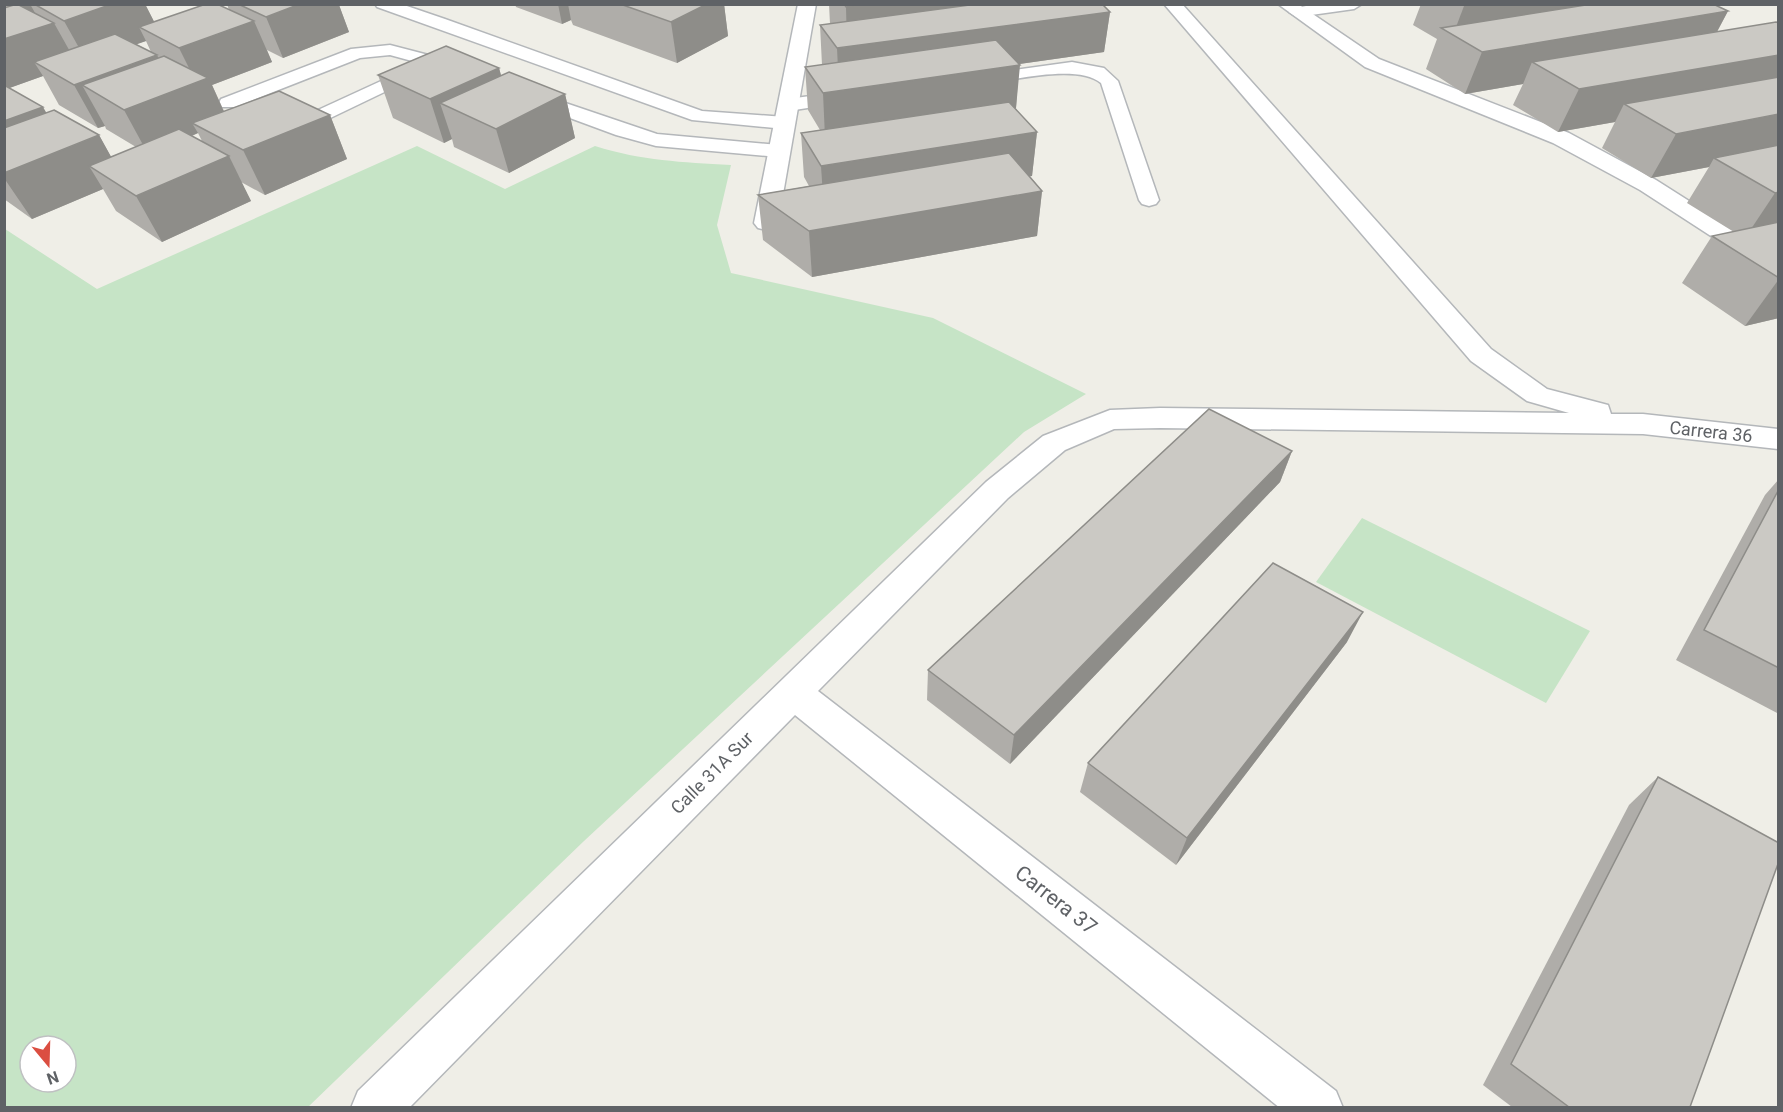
<svg xmlns="http://www.w3.org/2000/svg" width="1783" height="1112" font-family="Roboto,sans-serif">
<style>
.green{fill:#c6e4c6;fill-rule:evenodd}
.lines{fill:none;stroke-linecap:round;stroke-linejoin:round}
.service-casing{stroke:#b4b7ba;stroke-width:3}
.minor-casing{stroke:#b4b7ba;stroke-width:3}
.service{fill:#fff;fill-rule:evenodd}
.minor{fill:#fff;fill-rule:evenodd}
.wall{fill:#afada9;fill-rule:evenodd}
.shaded-wall{fill:#8e8d89}
.building{fill:#cbc9c4;stroke:#8e8d89;stroke-width:1.5}
.labels{text-anchor:middle;stroke-width:5;stroke-linejoin:round;paint-order:stroke}
.street-label{font-size:18px;fill:#5f6266;stroke:#fff}
.near-street-label{font-size:21px;fill:#5f6266;stroke:#fff}
</style>
<rect width="100%" height="100%" fill="#efeee7"/>
<g class="green">
<path d="M417,146l88,43 90,-43c48,15 86,16 136,19l-14,60 14,48 202,45 153,76 -62,38 -440,409 -276,266h-303v-878l92,60zM30,1046h36v36h-36z"/>
<path d="M1362,518l228,113 -44,72 -230,-121z"/>
</g>
<g class="lines">
<defs>
<g id="service">
<path d="M375,4h26l44,15 257,92 83,6 7,2 3,4 -3,4 -7,2 -93,-9 -315,-113z"/>
<path d="M1316,4h46l-8,5 -57,8 -8,-5 2,-3z"/>
<path d="M390,45l50,13 3,4 -3,4 -6,1 -44,-12 -30,3 -125,49h-14l-2,-4 2,-4 130,-50z"/>
<path d="M1072,62l32,6 14,13 41,119 -3,4 -7,2 -7,-2 -3,-4 -38,-117c-24,-20 -92,-2 -123,2l-6,-1 -3,-4 3,-4 6,-1z"/>
<path d="M418,64l6,1 3,4 -3,4 -129,62h-14l-3,-4 3,-4z"/>
<path d="M530,91l127,43 122,11 7,2 3,4 -3,4 -7,2 -123,-11 -40,-11 -92,-34 -3,-4 3,-4z"/>
<path d="M847,91l6,2 3,4 -3,4 -65,10 -7,-2 -2,-4 2,-4 7,-2z"/>
</g>
<g id="minor">
<path d="M798,4h18l-38,219 -4,5 -8,2 -8,-2 -4,-5z"/>
<path d="M1164,4h18l309,345 56,40 61,16 3,9h32l135,15v20l-135,-15 -483,-6 -46,1 -49,21 -57,48 -190,193 518,400 7,17h-63l-485,-393 -386,393h-58l7,-17 628,-609 57,-46 67,-26 50,-2 409,5 -42,-12 -56,-40z"/>
<path d="M1278,4h20l81,55 190,74 87,47 96,61 3,5 -3,5 -9,2 -9,-2 -94,-61 -87,-47 -188,-76z"/>
</g>
</defs>
<use href="#service" class="service-casing"/>
<use href="#minor" class="minor-casing"/>
<use href="#service" class="service"/>
<use href="#minor" class="minor"/>
</g>
<g class="wall">
<path d="M4,4h141l9,18 75,-12 -2,-6h113l-1,1 10,27 -66,26 -16,-8 5,12 -60,23 12,26 106,4 17,44 -82,36 -24,-13 10,19 -89,41 -46,-31 -13,-22 -71,30 -28,-20zM146,41l5,11 -15,-8zM43,76l16,29 39,23 7,-2 1,3 30,18 -25,10 -12,-22 -53,-22 -37,-25zM198,133l4,8 -10,-5z"/>
<path d="M515,4h209l4,32 -51,27 -104,-38 -2,-5 -9,4 -46,-17z"/>
<path d="M829,4h273l8,8 -6,40 -85,12 -3,44h-1l22,24 -5,44h-2l12,15 -5,45 -225,41 -49,-37 -5,-45 51,-9 -5,-9 -3,-44 19,-3 -12,-20 -3,-43 17,-2 -2,-40 10,-1z"/>
<path d="M1421,4h292l15,7 -11,21 62,-9v295l-34,8 -63,-43 30,-47 22,-4 -47,-29 22,-36 -58,11 -49,-30 13,-26 -57,10 -45,-27 10,-21 -58,10 -39,-25 11,-30 -24,-14z"/>
<path d="M499,68l2,7 64,19 10,44 -66,35 -55,-26 -2,-8 -8,4 -51,-25 -15,-43z"/>
<path d="M1292,451l-12,31 -270,282 -83,-64 1,-30z"/>
<path d="M1779,479v235l-103,-54 89,-165z"/>
<path d="M1347,642l-171,223 -96,-73 8,-29z"/>
<path d="M1658,777l32,330h-178l-29,-22 146,-280z"/>
</g>
<g class="shaded-wall">
<path d="M16,4h14l13,23 11,-4 23,41 -43,-2 9,14 -39,14v-83l16,27z"/>
<path d="M112,4h33l16,31 -22,-8 7,14 -59,21 -23,-41z"/>
<path d="M300,4h40l-1,1 10,27 -66,26 -17,-41z"/>
<path d="M558,4h10l3,16 -9,4z"/>
<path d="M707,4h17l4,32 -51,27 -6,-41z"/>
<path d="M849,4h165l96,8 -6,40 -265,38 -2,-42 10,-1 -1,-40z"/>
<path d="M1473,4h144l-164,31 11,-29z"/>
<path d="M1728,11l-22,41 -174,10 -9,22 -58,10 17,-42z"/>
<path d="M254,21l18,41 -60,23 16,36 -36,2 6,10 -50,21 -24,-44 -42,-25 23,41 -7,2 -24,-43 83,-30 18,35 21,-8 -17,-34z"/>
<path d="M1779,55v38l-155,11 -9,18 -57,10 21,-43z"/>
<path d="M1020,65l-4,43 -191,29 -2,-44z"/>
<path d="M499,68l11,42 -70,-7 12,36 -8,4 -14,-44z"/>
<path d="M565,94l10,44 -66,35 -13,-44z"/>
<path d="M43,107l24,41 32,-13 25,45 -35,-14 14,23 -71,30 -28,-41v-57z"/>
<path d="M1779,114v39l-65,5 -5,9 -58,11 25,-44z"/>
<path d="M330,115l17,44 -82,36 -22,-45z"/>
<path d="M1037,132l-5,44 -208,35 -3,-45z"/>
<path d="M229,156l22,45 -89,41 -26,-46z"/>
<path d="M1042,191l-5,45 -225,41 -3,-46z"/>
<path d="M1779,192v39l-34,7 30,-45z"/>
<path d="M1779,279v39l-34,8z"/>
<path d="M1292,451l-12,31 -270,282 4,-29z"/>
<path d="M1363,612l-16,30 -171,223 11,-27z"/>
</g>
<g class="building">
<path d="M17,4l37,19 -50,16v-31z"/>
<path d="M34,4h78l-48,17z"/>
<path d="M206,4h11l37,17 -75,27 -40,-21z"/>
<path d="M238,4h62l-34,13z"/>
<path d="M620,4h87l-36,18z"/>
<path d="M844,4h19l-17,3z"/>
<path d="M977,4h125l8,8 -273,36 -17,-23z"/>
<path d="M1592,4h121l15,7 -246,41 -41,-24z"/>
<path d="M1776,22l3,1v32l-200,34 -47,-27z"/>
<path d="M115,34l42,21 -83,30 -40,-23z"/>
<path d="M996,40l24,25 -197,28 -18,-26z"/>
<path d="M446,46l53,22 -69,31 -52,-24z"/>
<path d="M164,56l44,22 -84,32 -42,-25z"/>
<path d="M509,72l56,22 -69,35 -56,-26z"/>
<path d="M1779,77v37l-103,20 -52,-30z"/>
<path d="M4,85l39,22 -39,14z"/>
<path d="M279,91l51,24 -87,35 -51,-27z"/>
<path d="M1009,102l28,30 -216,34 -20,-33z"/>
<path d="M54,110l45,25 -95,38v-45z"/>
<path d="M179,129l50,27 -93,40 -47,-30z"/>
<path d="M1779,145v47l-4,1 -61,-35z"/>
<path d="M1009,153l33,38 -233,40 -51,-36z"/>
<path d="M1779,222v56l-67,-42z"/>
<path d="M1209,409l83,42 -278,284 -86,-65z"/>
<path d="M1779,489v179l-75,-38z"/>
<path d="M1273,563l90,49 -176,226 -99,-75z"/>
<path d="M1658,777l121,66v18l-89,246h-121l-58,-43z"/>
</g>
<g class="labels">
<g class="street-label">
<text transform="translate(1711 432) rotate(6)" y="6">Carrera 36</text>
<text transform="translate(712 773) rotate(-45)" y="6">Calle 31A Sur</text>
</g>
<g class="near-street-label">
<text transform="translate(1056 900) rotate(38)" y="7">Carrera 37</text>
</g>
</g>
<rect width="1783" height="1112" fill="none" stroke="#5f6266" stroke-width="12"/>
<g transform="translate(48 1064) rotate(161)"><circle r="28" fill="#ffffff" stroke="#bfc0c2" stroke-width="1.5"/>
<path d="M0-4.5L10 22L0 15L-10 22Z" fill="#db4e41"/>
<text y="-9" font-size="16" font-weight="bold" text-anchor="middle" fill="#5f6266">N</text>
</g>
</svg>
